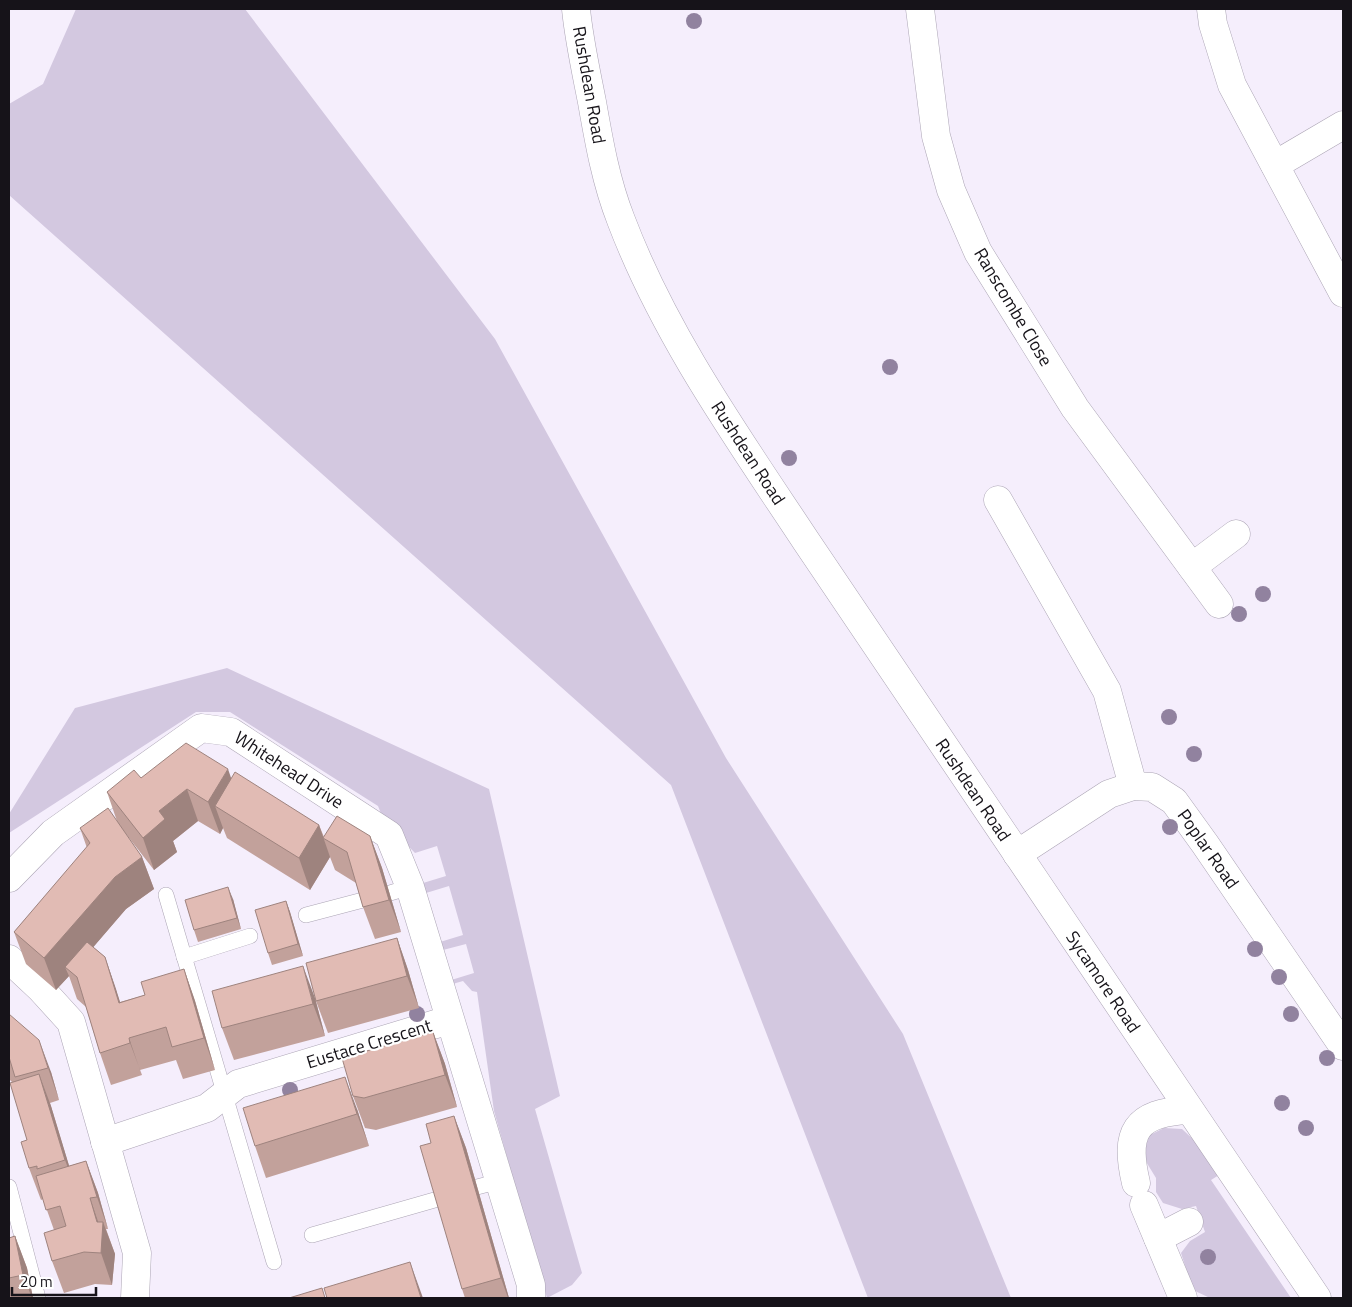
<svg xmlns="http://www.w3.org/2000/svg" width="1352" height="1307" font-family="'Titillium Web',sans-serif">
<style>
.green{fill:#d3c8e0}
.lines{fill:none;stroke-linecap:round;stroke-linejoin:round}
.lane-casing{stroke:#aca5b5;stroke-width:16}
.street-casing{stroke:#aca5b5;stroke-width:29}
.lane{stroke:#fff;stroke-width:15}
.street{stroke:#fff;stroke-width:28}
.tree{fill:#91829f}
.wall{fill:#c2a19b}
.shaded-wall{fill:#9e837e}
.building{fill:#e1bbb4;stroke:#9e837e}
.labels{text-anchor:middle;stroke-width:4.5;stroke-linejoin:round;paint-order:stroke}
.street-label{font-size:18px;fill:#161319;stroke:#fff}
</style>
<rect width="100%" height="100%" fill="#f5eefc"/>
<g class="green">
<path d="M76,9h169l250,330 231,419 177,276 108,264h-143l-197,-513 -662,-590v-91l34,-20z"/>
<path d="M227,668l262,121 71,307 -25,13 47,164 -10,12 -25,13 -53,-187 -17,-119 -5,-1 -9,-10 -14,4 -1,-4 26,-8 -8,-29 -23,6 -3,-8 23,-7 -14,-49 -23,7 -3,-10 23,-7 -9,-30 -22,7 -31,-32 -6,-15 -148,-94h-34l-187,121v-19l66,-106z"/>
<path d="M1164,1128l18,1 14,13 23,33 -8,5 80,118h-81l-17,-8 -12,-37 9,-12 15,-9 -9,-26 -14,3 -19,-6 -7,-11v-14l-11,-18 1,-23z"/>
</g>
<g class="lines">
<defs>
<g id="lane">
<path d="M390,893l20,-6"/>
<path d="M166,895l108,367"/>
<path d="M306,915l57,-15"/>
<path d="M184,957l66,-21"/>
<path d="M9,1187l29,111"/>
<path d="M477,1187l23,-6"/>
<path d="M312,1235l126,-36"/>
</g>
<g id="street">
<path d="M576,9c3,31 10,62 16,93 7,40 14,80 29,118 44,116 117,218 185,321l511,757"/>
<path d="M920,9l16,127 15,54 27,62 97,156 144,196"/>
<path d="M1211,9l2,15 19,61 111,208"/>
<path d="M1275,165l68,-40"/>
<path d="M998,500l109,191 26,95"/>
<path d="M1192,567l44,-33"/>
<path d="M1017,854l92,-60 24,-8 19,1 22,14 31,43 138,202"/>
<path d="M9,878l44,-45 148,-105 30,4 158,103 21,52 121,398v13"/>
<path d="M9,959l32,30 30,33 66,231 -2,45"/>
<path d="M105,1142l102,-34 31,-24 211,-64"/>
<path d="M1136,1183c-12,-51 -1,-70 52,-73"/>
<path d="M1144,1205l39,93"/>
<path d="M1158,1238l31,-16"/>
</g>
</defs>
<use href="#lane" class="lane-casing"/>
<use href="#street" class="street-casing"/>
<use href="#lane" class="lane"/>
<use href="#street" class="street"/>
</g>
<g class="tree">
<circle cx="694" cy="21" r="8"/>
<circle cx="890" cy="367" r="8"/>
<circle cx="789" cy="458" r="8"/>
<circle cx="1263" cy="594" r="8"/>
<circle cx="1239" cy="614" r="8"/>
<circle cx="1169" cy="717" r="8"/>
<circle cx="1194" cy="754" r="8"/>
<circle cx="1170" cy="827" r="8"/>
<circle cx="1255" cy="949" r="8"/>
<circle cx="1279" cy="977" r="8"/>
<circle cx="417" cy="1014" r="8"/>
<circle cx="1291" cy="1014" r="8"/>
<circle cx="1327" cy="1058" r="8"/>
<circle cx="290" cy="1090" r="8"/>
<circle cx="1282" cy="1103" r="8"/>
<circle cx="1306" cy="1128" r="8"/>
<circle cx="1208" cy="1257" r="8"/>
</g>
<g class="wall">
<path d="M141,778l90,1 88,46 5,12 46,-1 12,32 19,64 -26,7 -12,-32 -7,-24 -21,-13 -5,-13 -20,33 -83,-52 -4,-10 -3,6 -22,-13 -25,20 4,11 -23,18 -35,-45 23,32 12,32 -28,20 -33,38 12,10 15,45 25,-7 39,-26 11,32 20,69 -32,9 -7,-19 -36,10 2,5 -31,10 -11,-32 -14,-46 -9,-8 -8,-23 -13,14 -30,-26 -12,-32 73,-84 -7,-20 38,-4 -11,-32z"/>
<path d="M233,899l8,30 -43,13 -4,-12z"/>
<path d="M286,901l4,11 13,44 -31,9 -4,-12z"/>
<path d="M397,938l11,32 11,38 -91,25 -12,-32z"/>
<path d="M315,998l10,38 -91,24 -12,-32z"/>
<path d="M9,1014l42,58 8,28 -9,3 19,63 17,-5 12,32 10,36h-2l9,25 -3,31 -17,-1 -31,9 -12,-32 2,-31 -11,-31 -2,1 -12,-32 -2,-28 -15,-58 -3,-3z"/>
<path d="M433,1032l12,32 12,43 -81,23 -11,-2 -12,-32z"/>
<path d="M357,1109l12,37 -103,32 -11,-32z"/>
<path d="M454,1116l12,32 43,150h-44l-3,-9z"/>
<path d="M15,1236l12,32 6,30h-24v-60z"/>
</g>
<g class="shaded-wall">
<path d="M228,769l11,32 -24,5 8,22 -3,6 -12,-32z"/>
<path d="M187,789l11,32 -25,20 4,11 -23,18 -11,-32 16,-27z"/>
<path d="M319,825l11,32 -20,33 -11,-32z"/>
<path d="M370,836l12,32 19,64 -12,-32z"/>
<path d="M142,857l12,32 -28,20 -54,63 -7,-5 4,9 -13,14 -12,-32 71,-81z"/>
<path d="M228,887l5,12 8,30 -4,-11z"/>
<path d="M286,901l4,11 13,44 -5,-12z"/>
<path d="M397,938l11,32 11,38 -12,-32z"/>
<path d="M105,957l11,32 14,46 -11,-32z"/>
<path d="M303,966l12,32 10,38 -12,-32z"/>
<path d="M184,969l11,32 20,69 -11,-32z"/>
<path d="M433,1032l12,32 12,43 -12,-32z"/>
<path d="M129,1038l11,32 2,5 -12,-32z"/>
<path d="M39,1040l12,32 8,28 -11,-32z"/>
<path d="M39,1074l12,32 26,86 -12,-32z"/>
<path d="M345,1077l12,32 12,37 -12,-32z"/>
<path d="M454,1116l12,32 43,150h-1l-7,-20z"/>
<path d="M86,1161l12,32 10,36 -11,-32z"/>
<path d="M90,1198l12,35 1,-11 12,32 -3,31 -11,-32 -4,-31z"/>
<path d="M15,1236l12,32 6,30h-1l-9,-23z"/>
<path d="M410,1262l13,36h-2z"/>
</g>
<g class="building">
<path d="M186,743l42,26 -20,33 -21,-13 -28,22 6,8 -22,19 -36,-46 27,-22 7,8z"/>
<path d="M235,772l84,53 -20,33 -84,-52z"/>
<path d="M108,808l34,49 -27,20 -71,81 -30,-26 76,-89 -10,-15z"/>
<path d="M337,816l33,20 19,64 -26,7 -16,-55 -24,-14z"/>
<path d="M228,887l9,31 -43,12 -9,-30z"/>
<path d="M286,901l12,43 -30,9 -13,-43z"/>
<path d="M397,938l10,38 -91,25 -10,-38z"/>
<path d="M87,942l18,15 14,46 26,-8 -4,-13 43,-13 20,69 -32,9 -6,-20 -37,11 1,5 -30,10 -23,-76 -12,-10z"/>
<path d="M303,966l10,38 -91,24 -10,-37z"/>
<path d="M9,1014l30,26 9,28 -33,9 -6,-20z"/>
<path d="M433,1032l12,43 -81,23 -11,-2 -11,-38z"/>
<path d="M39,1074l26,86 -28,9v-3l-8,2 -8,-26 6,-2 -17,-57z"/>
<path d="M345,1077l12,37 -102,32 -12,-38z"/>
<path d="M454,1116l47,162 -39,11 -42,-143 11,-3 -5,-19z"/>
<path d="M86,1161l11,36 -7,1 7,24h6l-2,31 -17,-1 -32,9 -8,-28 22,-7 -6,-20 -14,4 -10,-34z"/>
<path d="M15,1236l8,39 -14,3v-40z"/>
<path d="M410,1262l11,36h-94l-3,-10z"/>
<path d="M322,1288l3,10h-36z"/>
</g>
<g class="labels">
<g class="street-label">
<text transform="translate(589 85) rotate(80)" y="6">Rushdean Road</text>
<text transform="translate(1013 307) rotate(59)" y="6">Ranscombe Close</text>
<text transform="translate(748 453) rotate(57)" y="6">Rushdean Road</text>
<text transform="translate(289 770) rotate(33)" y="6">Whitehead Drive</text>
<text transform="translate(973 790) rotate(56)" y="6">Rushdean Road</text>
<text transform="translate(1208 849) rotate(55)" y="6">Poplar Road</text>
<text transform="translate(1103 982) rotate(56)" y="6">Sycamore Road</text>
<text transform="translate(369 1044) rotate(-17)" y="6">Eustace Crescent</text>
</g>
</g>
<rect width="1352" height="1307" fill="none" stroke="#161319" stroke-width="20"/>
<path d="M12 1287v8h84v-8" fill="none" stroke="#161319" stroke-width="2.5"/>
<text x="20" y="1287" font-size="15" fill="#161319" stroke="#ffffff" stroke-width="4" paint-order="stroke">20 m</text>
</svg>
